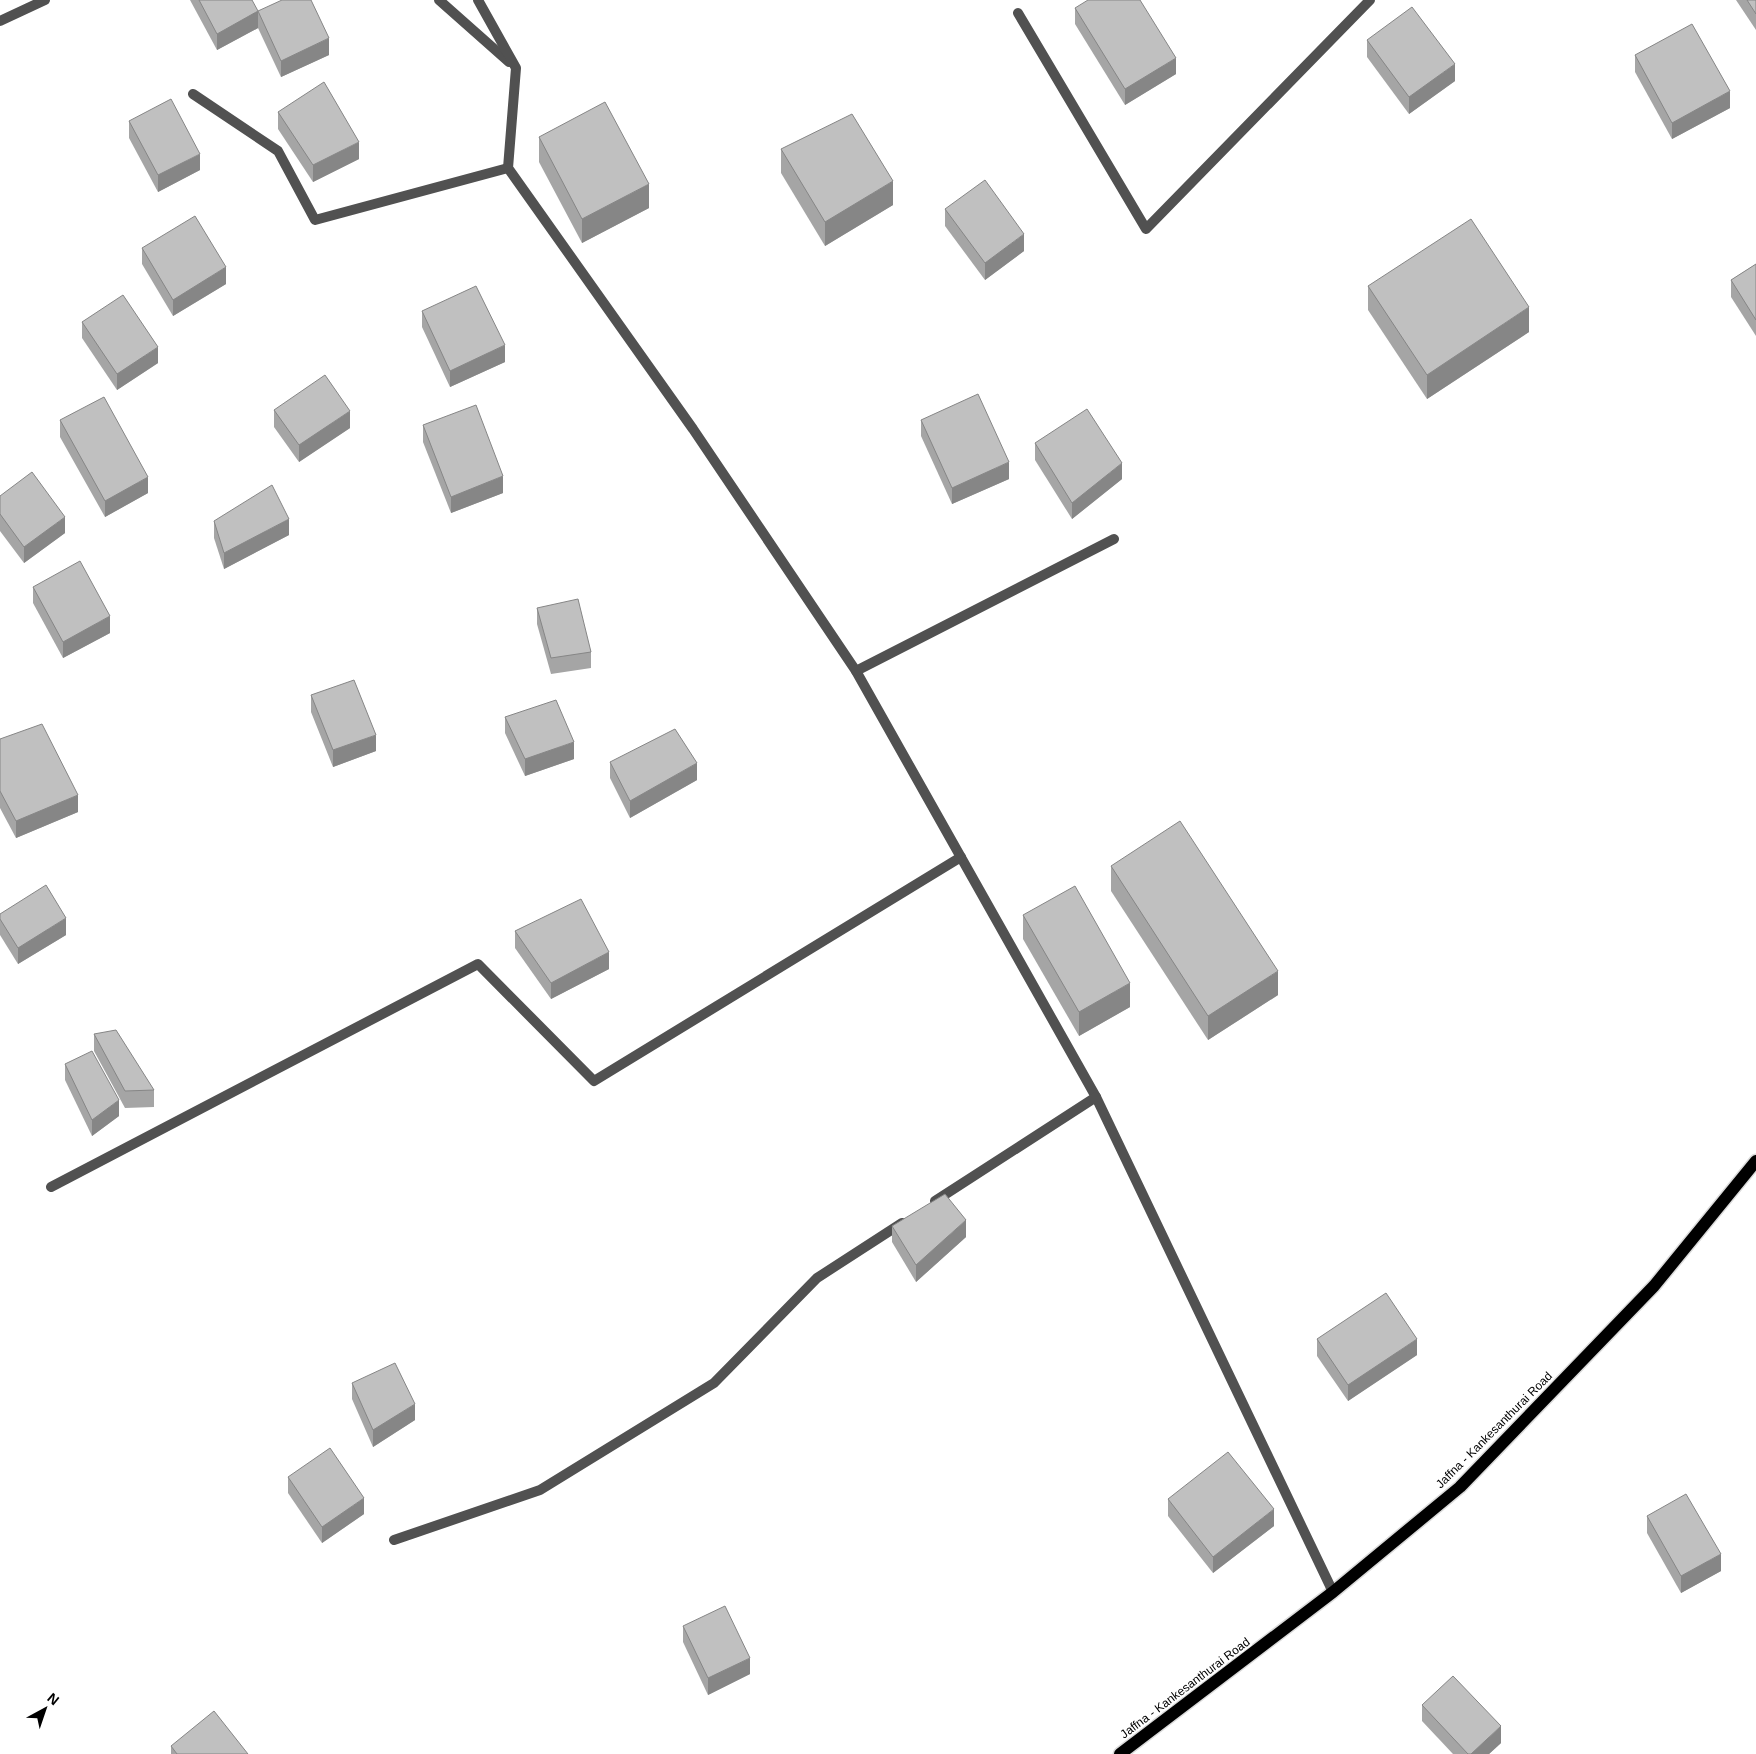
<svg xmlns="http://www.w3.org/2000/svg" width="1756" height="1754" font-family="Helvetica,sans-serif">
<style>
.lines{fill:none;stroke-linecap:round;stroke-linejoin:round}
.primary-casing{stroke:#dbdbdb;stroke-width:15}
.minor{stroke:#515151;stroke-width:10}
.primary{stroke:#000;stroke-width:12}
.wall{fill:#a5a5a5}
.shaded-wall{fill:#868686}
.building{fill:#c0c0c0;stroke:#868686}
.labels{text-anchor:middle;stroke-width:4;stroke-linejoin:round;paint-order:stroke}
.street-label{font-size:12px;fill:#000;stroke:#fff}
</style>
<rect width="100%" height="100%" fill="#fff"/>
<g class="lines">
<defs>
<path id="primary" d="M1120,1754l213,-162 127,-105 194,-201 102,-125"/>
</defs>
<use href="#primary" class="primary-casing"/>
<g class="minor">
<path d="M439,0l70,62"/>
<path d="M478,0l38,68 -8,100 185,261 163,242 240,426 237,495"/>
<path d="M1018,13l128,216 224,-229"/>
<path d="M0,21l45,-21"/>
<path d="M193,94l85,57 37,69 193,-52"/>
<path d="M856,671l258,-132"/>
<path d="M51,1187l427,-223 116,117 367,-224"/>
<path d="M935,1201l161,-104"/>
<path d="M394,1540l146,-50 174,-107 103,-105 85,-55"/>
</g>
<use href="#primary" class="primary"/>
</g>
<g class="wall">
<path d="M190,0h62l6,28 -41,22z"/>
<path d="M1736,0h20v30z"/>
<path d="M1075,8l101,66 -51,31 -50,-81z"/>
<path d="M258,11l71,44 -48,22 -23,-49z"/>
<path d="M1367,40l88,41 -46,33 -42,-57z"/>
<path d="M1635,55l95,53 -58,31 -37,-67z"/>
<path d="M278,112l81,47 -46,23 -35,-53z"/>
<path d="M129,121l71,49 -42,22 -29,-54z"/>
<path d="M539,137l110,71 -67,35 -43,-81z"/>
<path d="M781,149l112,56 -68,41 -44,-73z"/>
<path d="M945,209l79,42 -39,29 -40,-54z"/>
<path d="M142,248l84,36 -53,32 -31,-52z"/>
<path d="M1756,264v72l-25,-39v-17z"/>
<path d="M1368,286l161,46 -102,67 -59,-89z"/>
<path d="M422,311l83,51 -55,25 -28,-60z"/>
<path d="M82,322l76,41 -41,27 -35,-52z"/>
<path d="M274,410l76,18 -51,34 -25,-35z"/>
<path d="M60,420l88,73 -43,24 -45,-80z"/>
<path d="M921,420l88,59 -57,25 -31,-68z"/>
<path d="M423,425l80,68 -52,20 -28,-71z"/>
<path d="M1035,443l87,36 -50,40 -37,-59z"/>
<path d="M0,496l65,37 -41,30 -24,-32z"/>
<path d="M214,521l75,14 -65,34 -10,-31z"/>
<path d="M33,587l77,46 -47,25 -30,-55z"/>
<path d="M537,608l54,44v16l-40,6 -14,-50z"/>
<path d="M311,695l65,56 -43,16 -22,-55z"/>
<path d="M505,717l69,42 -49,17 -20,-43z"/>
<path d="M0,739l78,73 -62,26 -16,-30z"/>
<path d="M610,762l87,18 -67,38 -20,-40z"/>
<path d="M1111,866l167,129 -70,45 -97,-149z"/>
<path d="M0,914l66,21 -48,29 -18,-29z"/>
<path d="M1023,915l107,92 -51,29 -56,-97z"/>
<path d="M515,931l94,38 -58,30 -36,-51z"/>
<path d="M94,1034l60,56v17l-29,1 -31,-57z"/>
<path d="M65,1064l54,52 -27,20 -27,-56z"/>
<path d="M892,1226l74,11 -50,45 -24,-40z"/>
<path d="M1317,1339l100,16 -69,46 -31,-45z"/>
<path d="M352,1383l63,37 -42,27 -21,-48z"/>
<path d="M288,1477l76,37 -42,29 -34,-50z"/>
<path d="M1168,1499l106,27 -61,47 -45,-57z"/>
<path d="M1647,1516l74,55 -40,22 -34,-60z"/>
<path d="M683,1626l67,48 -42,21 -25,-53z"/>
<path d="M1422,1705l79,38 -12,11h-36l-31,-33z"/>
<path d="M171,1746l77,8h-77z"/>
</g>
<g class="shaded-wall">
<path d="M258,11v17l-41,22v-16z"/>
<path d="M329,38v17l-48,22v-16z"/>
<path d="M1176,58v16l-51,31v-16z"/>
<path d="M1455,64v17l-46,33v-17z"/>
<path d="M1730,91v17l-58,31v-16z"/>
<path d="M359,142v17l-46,23v-17z"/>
<path d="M200,154v16l-42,22v-17z"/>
<path d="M893,181v24l-68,41v-24z"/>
<path d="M649,184v24l-67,35v-24z"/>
<path d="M1024,234v17l-39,29v-17z"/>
<path d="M226,267v17l-53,32v-16z"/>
<path d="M1529,307v25l-102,67v-24z"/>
<path d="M505,345v17l-55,25v-16z"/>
<path d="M158,347v16l-41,27v-16z"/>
<path d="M350,411v17l-51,34v-17z"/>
<path d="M1009,462v17l-57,25v-16z"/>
<path d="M1122,463v16l-50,40v-16z"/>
<path d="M503,476v17l-52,20v-16z"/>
<path d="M148,477v16l-43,24v-16z"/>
<path d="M65,517v16l-41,30v-16z"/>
<path d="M289,519v16l-65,34v-16z"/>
<path d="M110,616v17l-47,25v-16z"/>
<path d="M376,735v16l-43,16v-17z"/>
<path d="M574,742v17l-49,17v-17z"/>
<path d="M697,763v17l-67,38v-17z"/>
<path d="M78,795v17l-62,26v-17z"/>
<path d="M66,918v17l-48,29v-16z"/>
<path d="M609,952v17l-58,30v-16z"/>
<path d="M1278,971v24l-70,45v-24z"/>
<path d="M1130,983v24l-51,29v-24z"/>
<path d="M119,1100v16l-27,20v-16z"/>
<path d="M966,1220v17l-50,45v-17z"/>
<path d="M1417,1339v16l-69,46v-16z"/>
<path d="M415,1404v16l-42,27v-17z"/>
<path d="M364,1498v16l-42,29v-16z"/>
<path d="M1274,1509v17l-61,47v-16z"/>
<path d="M1721,1554v17l-40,22v-17z"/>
<path d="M750,1658v16l-42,21v-17z"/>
<path d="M1501,1726v17l-12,11h-18z"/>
</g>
<g class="building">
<path d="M199,0h53l6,11 -41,23z"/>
<path d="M282,0h29l18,38 -48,23 -23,-50z"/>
<path d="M1088,0h52l36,58 -51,31 -50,-81z"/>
<path d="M1747,0h9v14z"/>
<path d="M1412,7l43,57 -46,33 -42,-57z"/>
<path d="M1692,24l38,67 -58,32 -37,-68z"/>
<path d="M324,82l35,60 -46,23 -35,-53z"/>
<path d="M171,99l29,55 -42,21 -29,-54z"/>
<path d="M605,102l44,82 -67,35 -43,-82z"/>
<path d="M852,114l41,67 -68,41 -44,-73z"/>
<path d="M985,180l39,54 -39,29 -40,-54z"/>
<path d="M195,216l31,51 -53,33 -31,-52z"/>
<path d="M1471,219l58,88 -102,68 -59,-89z"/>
<path d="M1756,264v56l-25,-40z"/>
<path d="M476,286l29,59 -55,26 -28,-60z"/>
<path d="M123,295l35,52 -41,27 -35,-52z"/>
<path d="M325,375l25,36 -51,34 -25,-35z"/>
<path d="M978,394l31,68 -57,26 -31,-68z"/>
<path d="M104,397l44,80 -43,24 -45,-81z"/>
<path d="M476,405l27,71 -52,21 -28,-72z"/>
<path d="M1087,409l35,54 -50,40 -37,-60z"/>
<path d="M32,472l33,45 -41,30 -24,-33v-18z"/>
<path d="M272,485l17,34 -65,34 -10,-32z"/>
<path d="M80,561l30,55 -47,26 -30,-55z"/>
<path d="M578,599l13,53 -40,6 -14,-50z"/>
<path d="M354,680l22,55 -43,15 -22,-55z"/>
<path d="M556,700l18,42 -49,17 -20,-42z"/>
<path d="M42,724l36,71 -62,26 -16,-30v-52z"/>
<path d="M675,729l22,34 -67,38 -20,-39z"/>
<path d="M1180,821l98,150 -70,45 -97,-150z"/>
<path d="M46,885l20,33 -48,30 -18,-29v-5z"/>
<path d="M1075,886l55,97 -51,29 -56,-97z"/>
<path d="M581,899l28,53 -58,31 -36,-52z"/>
<path d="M116,1030l38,60 -29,1 -31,-57z"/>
<path d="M92,1051l27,49 -27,20 -27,-56z"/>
<path d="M945,1194l21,26 -50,45 -24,-39z"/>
<path d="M1386,1293l31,46 -69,46 -31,-46z"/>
<path d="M395,1363l20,41 -42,26 -21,-47z"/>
<path d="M330,1448l34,50 -42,29 -34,-50z"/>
<path d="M1228,1452l46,57 -61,48 -45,-58z"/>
<path d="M1686,1494l35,60 -40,22 -34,-60z"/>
<path d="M725,1606l25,52 -42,20 -25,-52z"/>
<path d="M1453,1676l48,50 -30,28h-3l-46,-49z"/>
<path d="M214,1711l34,43h-71l-6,-8z"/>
</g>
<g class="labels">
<g class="street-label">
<text transform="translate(1494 1430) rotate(-45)" y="4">Jaffna - Kankesanthurai Road</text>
<text transform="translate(1185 1688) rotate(-37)" y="4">Jaffna - Kankesanthurai Road</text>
</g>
</g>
<g transform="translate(45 1709) rotate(40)" stroke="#ffffff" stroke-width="4" paint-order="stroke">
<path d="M0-4L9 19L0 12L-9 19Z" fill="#000000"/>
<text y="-8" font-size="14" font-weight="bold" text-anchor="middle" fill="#000000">N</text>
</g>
</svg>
